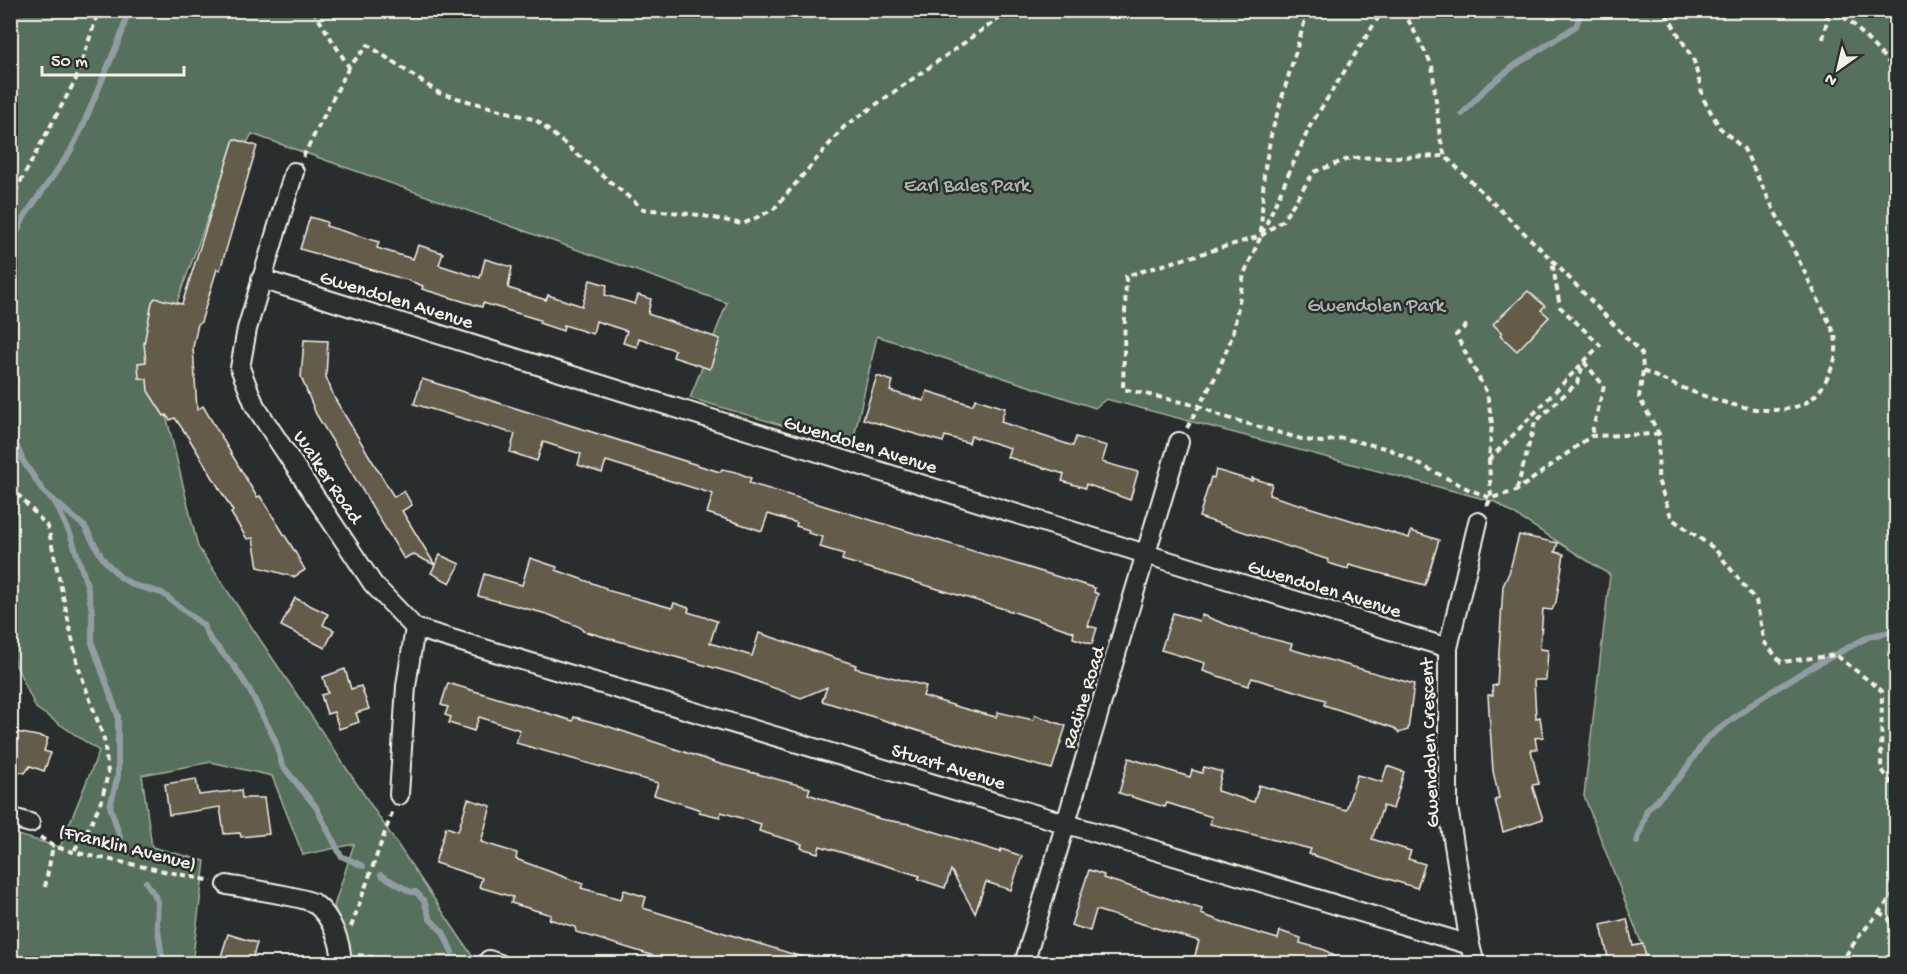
<svg xmlns="http://www.w3.org/2000/svg" width="1907" height="974" font-family="'Gochi Hand',sans-serif">
<style>
.green{fill:#56705d;stroke:#a5b0a2;stroke-width:1.5}
.lines{fill:none;stroke-linecap:round;stroke-linejoin:round}
.stream{stroke:#919da2;stroke-width:6}
.building{fill:#645c4c;stroke:#f4f1e8;stroke-width:1.5}
.minor-casing{stroke:#f4f1e8;stroke-width:22}
.path{stroke:#f4f1e8;stroke-width:4;stroke-dasharray:6 4.5;stroke-linecap:butt}
.minor{stroke:#2a2d2e;stroke-width:18}
.labels{text-anchor:middle;stroke-width:5;stroke-linejoin:round;paint-order:stroke}
.park-label{font-size:20px;fill:#adb7a9;stroke:#2a2d2e}
.street-label{font-size:20px;fill:#f4f1e8;stroke:#2a2d2e}
</style>
<rect width="100%" height="100%" fill="#2a2d2e"/>
<filter id="ink" filterUnits="userSpaceOnUse"><feTurbulence type="fractalNoise" baseFrequency=".0167" numOctaves="2"/><feDisplacementMap in="SourceGraphic" scale="12" xChannelSelector="R" yChannelSelector="G"/><feConvolveMatrix kernelMatrix="1 2 1 2 8 2 1 2 1" color-interpolation-filters="sRGB"/></filter>
<g filter="url(#ink)">
<path class="green" d="M11,11h1885v952h-247l-65,-167 26,-221 -115,-73 -389,-103 -11,9 -218,-72 -25,110 -162,-48 37,-95 -475,-169 -38,67 -57,156 4,37 37,153 277,413h14l2,3 -130,1 -8,-4 -19,-54 20,-62 -51,11 -31,-79 -61,-14 -69,13 10,72 53,14 -13,102h-181v-130l49,14 39,-96 -63,-43 -25,-53z"/>
<g class="lines">
<g class="stream">
<path d="M1462,114l24,-26 28,-22 62,-40 6,-16"/>
<path d="M10,249l14,-32 46,-65 11,-22 41,-97 6,-23"/>
<path d="M10,430l13,31 21,31 41,35 18,32 17,18 13,8 29,8 41,32 7,14 24,27 15,23 26,51 7,25 34,42 25,49 22,10"/>
<path d="M55,502l16,34 16,49 5,26v32l26,73v60l-8,30 10,31"/>
<path d="M1637,842l10,-32 34,-34 25,-37 53,-40 49,-30 62,-33 26,-5"/>
<path d="M381,875l30,17h5l8,9 6,18 13,13 9,20"/>
<path d="M146,882l12,19 -1,22 6,41"/>
</g>
</g>
<g class="building">
<path d="M234,139l23,7 -37,124 -3,-1 -16,53 -3,2 -5,23 4,63 6,-4 54,91 3,-1 34,54 11,20 -11,7 -36,-10 -5,-29 -6,1 -16,-26 2,-2 -43,-71 -15,-22 -5,2 -4,-5 -2,1 -16,-25 -1,-12 -8,-1 -1,-15 8,-1 -2,-18 8,-42 3,-4 27,6z"/>
<path d="M310,217l17,5 -1,4 53,16 -2,6 36,11 5,-14 25,8 -4,12 41,13 5,-19 27,8 -4,21 38,12 2,-5 34,11 8,-26 17,5 -2,10 30,9 3,-9 13,4 -3,15 72,25 -10,30 -37,-12 2,-7 -36,-12 -2,9 -14,-4 4,-12 -31,-10 -3,13 -29,-9 -1,6 -24,-8 1,-3 -57,-17 -1,4 -60,-18 1,-3 -16,-6 -107,-31z"/>
<path d="M1528,291l17,15 -4,4 8,7 -32,34 -17,-16 2,-2 -9,-9z"/>
<path d="M304,340l24,1 -2,36 9,22 59,98 10,-6 8,14 -10,6 33,54 -23,-11 -8,5 -88,-145 -15,-37z"/>
<path d="M877,376l16,5 -3,10 34,10 3,-10 45,14 4,-6 29,9 -4,14 72,24 3,-9 31,9 -5,16 36,10 -8,28 -44,-16 -1,4 -23,-7 2,-7 -57,-17 3,-9 -39,-12 -2,7 -24,-7 -2,6 -80,-23z"/>
<path d="M422,379l298,93 2,-3 14,3 15,6 -2,5 346,105 -1,4 4,2 -10,32 9,2 -5,16 -19,-6 1,-6 -60,-20 -172,-52 2,-6 -24,-7 3,-10 -15,-4 1,-3 -13,-4 1,-3 -29,-9 -6,17 -55,-18 6,-19 -107,-33 -4,12 -24,-8 3,-11 -38,-12 -6,19 -27,-9 5,-18 -101,-30z"/>
<path d="M1216,470l36,11v-3l20,6 -3,11 140,43 2,-7 28,9 -14,45 -76,-20 -1,4 -20,-6 1,-3 -130,-43 12,-40 3,1z"/>
<path d="M1519,535l39,8 -3,9 9,2 -8,48 -4,8 -9,-1 -3,40 8,1 -2,30h-12l2,38 4,-1 3,20 -8,1 2,11 -6,1 8,34 -7,1 11,34 -40,13 -8,-32 4,-2 -6,-27 -5,-76h5l-1,-9 5,-1 6,-99 6,-13z"/>
<path d="M440,555l20,9 -10,19 -19,-10z"/>
<path d="M530,558l27,9 -1,3 50,18v2l66,18 2,-5 15,5 -1,4 29,9 -7,22 42,13 7,-23 97,32 -1,3 71,18 -3,10 39,12 34,9 2,-5 35,8 2,-5 31,11 -14,43 -66,-17 -164,-51 5,-14 -26,11 -65,-24 -153,-43 -3,-4 -33,-13 -69,-18 6,-22 38,11z"/>
<path d="M295,598l33,16 -5,11 11,5 -9,18 -44,-22z"/>
<path d="M1173,613l26,8 3,-6 46,18 44,11 -2,5 124,35 -6,46 -9,3 -5,-5 -70,-23 1,-5 -73,-22 -4,8 -45,-15 2,-8 -44,-13z"/>
<path d="M345,669l6,20 10,-3 8,23 -13,4 3,9 -20,7 -5,-17 -7,2 -6,-19 7,-2 -5,-16z"/>
<path d="M448,683l125,38 1,-4 30,8 116,39 90,24 -2,6 72,25 30,5 90,28 1,-3 21,7 -11,34 -25,-8 -11,31 -24,-43 -6,18 -27,-9 2,-3 -100,-30 -2,7 -17,-5 1,-4 -43,-13 2,-7 -40,-12 -1,5 -21,-5 1,-2 -8,-3 -38,-12 4,-12 -142,-40 4,-13 -41,-13 -5,14 -25,-8 2,-6 -6,-2 3,-8 -7,-2z"/>
<path d="M16,732l32,6 -4,13 7,2 -7,18 -14,-5 -5,7 -15,-4v-20z"/>
<path d="M1129,758l61,19 2,-7 10,3 2,-6 18,5 -5,19 37,11 5,-17 87,25 11,-35 25,7 5,-16 17,6 -11,37 -10,-3 -11,33 39,12 -3,8 17,5 -8,24 -108,-34 2,-5 -101,-25 2,-7 -45,-14 -2,4 -46,-14z"/>
<path d="M196,779l3,16 42,-5 1,8h22l5,36 -28,3 -1,-4 -16,1 -4,-27 -51,8 -4,-31z"/>
<path d="M468,799l23,7 -10,36 36,11 -1,6 67,25 -2,4 40,11 3,-9 22,7 -3,11 169,52 -1,3h-134l-101,-31 -1,-5 -26,-8 2,-4 -40,-12 2,-6 -34,-10 3,-9 -47,-15 11,-36 12,4z"/>
<path d="M1089,870l15,5 -1,3 99,31 -1,5 33,12 44,13 2,-8 21,7 -1,5 25,7 20,13h-71l-15,-4 -1,4h-50l-14,-4 5,-18 -103,-31 -6,21 -19,-6z"/>
<path d="M1627,919l6,27 10,-2 4,19h-17l-1,-6 -20,5 -8,-37z"/>
<path d="M228,934l29,9 -6,20h-32z"/>
</g>
<g class="lines">
<defs>
<g id="minor">
<path d="M294,172l-47,157 -7,39 15,38 118,178 42,44 -9,58 -7,109"/>
<path d="M261,279l1187,369"/>
<path d="M415,628l1055,317"/>
<path d="M10,817l20,6"/>
<path d="M227,885c16,3 79,12 88,19 16,12 28,41 26,60"/>
<path d="M489,960l11,4"/>
<path d="M1024,964l155,-522"/>
<path d="M1475,964l-5,-19 -22,-138v-159l30,-126"/>
</g>
</defs>
<use href="#minor" class="minor-casing"/>
<g class="path">
<path d="M313,10l36,57 19,-22 71,48 97,27 107,89 56,6 44,9 31,-15 70,-82 167,-117"/>
<path d="M1403,10l29,55 8,73 5,18"/>
<path d="M1834,10l19,14 43,46"/>
<path d="M1823,39l6,-29"/>
<path d="M303,157l46,-90"/>
<path d="M10,201l66,-122 23,-69"/>
<path d="M1261,232l3,-59 7,-38 37,-125"/>
<path d="M1467,325l-11,10 31,58 5,30 -3,37 2,38 -5,10"/>
<path d="M1584,362l20,24 -13,50"/>
<path d="M1643,371c44,19 152,71 182,11 10,-20 13,-25 10,-48l-91,-185 -24,-21 -16,-28 -10,-39 -30,-51"/>
<path d="M1187,428l30,-54 16,-40 11,-60 66,-148 73,-116"/>
<path d="M1659,434l-68,2 -75,55 -25,7 -23,-9 -79,-40 -47,-11 -20,4 -17,-2 -84,-24 -22,-10 -76,-17 3,-113 135,-40 22,-16 31,-48 37,-14 94,-2 107,104 90,94 1,17 -4,26 20,37 -1,46 14,39 43,30 41,52 9,42 16,19 55,-7 46,36 -1,77 15,23"/>
<path d="M1489,460l111,-115 -40,-38 -8,-46"/>
<path d="M10,486l38,41 30,139 26,73 4,34 -6,26 -12,27 -17,26"/>
<path d="M1517,489l18,-67 42,-39 6,-18"/>
<path d="M40,837l13,9 20,6 139,29"/>
<path d="M45,887l8,-41"/>
<path d="M1879,912l17,12"/>
<path d="M351,927l42,-117"/>
<path d="M358,955l62,9"/>
<path d="M430,964l44,-3"/>
<path d="M1840,964l16,-24 40,-48"/>
</g>
<use href="#minor" class="minor"/>
</g>
</g>
<g class="labels">
<g class="park-label">
<text x="967" y="191">Earl Bales Park</text>
<text x="1376" y="311">Gwendolen Park</text>
</g>
<g class="street-label">
<text transform="translate(397 298) rotate(17)" y="7">Gwendolen Avenue</text>
<text transform="translate(861 443) rotate(17)" y="7">Gwendolen Avenue</text>
<text transform="translate(329 476) rotate(56)" y="7">Walker Road</text>
<text transform="translate(1325 587) rotate(17)" y="7">Gwendolen Avenue</text>
<text transform="translate(1082 697) rotate(-73)" y="7">Radine Road</text>
<text transform="translate(1428 743) rotate(-92)" y="7">Gwendolen Crescent</text>
<text transform="translate(949 765) rotate(17)" y="7">Stuart Avenue</text>
<text transform="translate(128 846) rotate(14)" y="7">(Franklin Avenue)</text>
</g>
</g>
<rect width="1907" height="974" fill="none" stroke="#2a2d2e" stroke-width="36"/>
<rect x="18" y="18" width="1871" height="938" fill="none" stroke="#f4f1e8" stroke-width="2" filter="url(#ink)"/>
<g transform="translate(1838 69) rotate(214)" stroke="#2a2d2e" stroke-width="4.5" paint-order="stroke">
<path d="M0-4.5L10 22L0 15L-10 22Z" fill="#f4f1e8"/>
<text y="-9" font-size="16" font-weight="bold" text-anchor="middle" fill="#f4f1e8">N</text>
</g>
<path d="M42 66v9h142v-9" fill="none" stroke="#f4f1e8" stroke-width="3"/>
<text x="51" y="66" font-size="18" fill="#f4f1e8" stroke="#2a2d2e" stroke-width="4.5" paint-order="stroke">50 m</text>
</svg>
